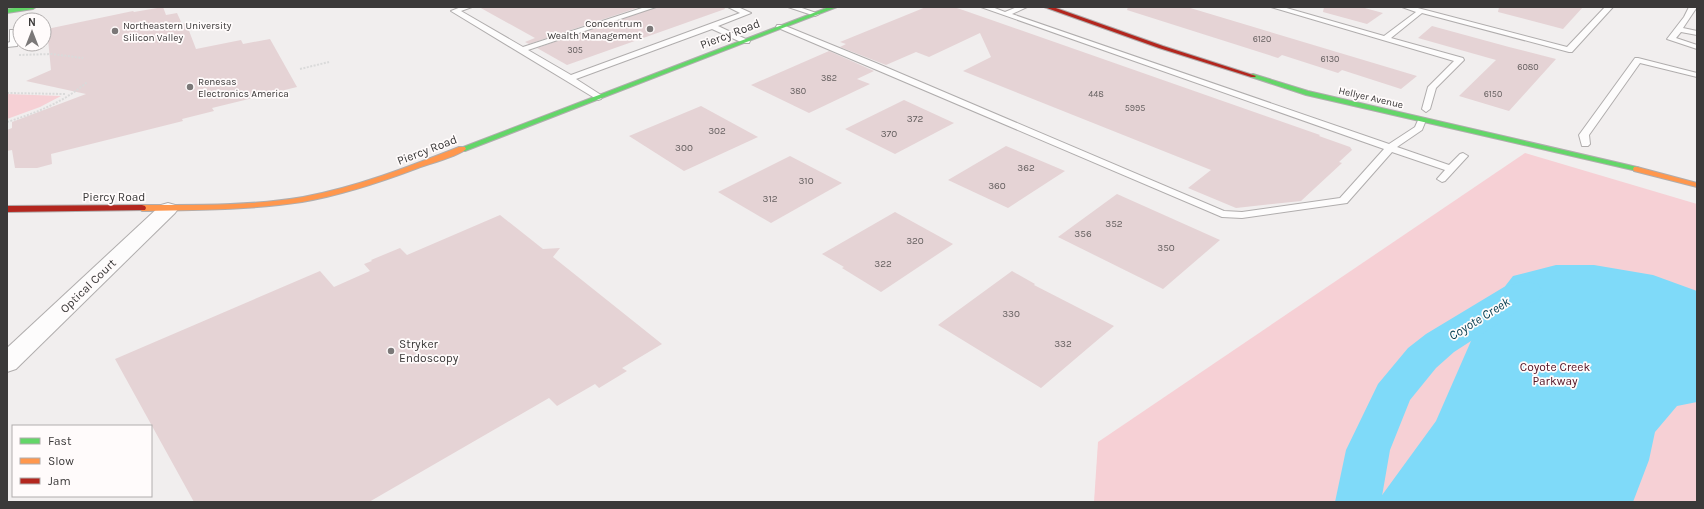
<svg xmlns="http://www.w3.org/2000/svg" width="1704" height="509" font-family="Karla,sans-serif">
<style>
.green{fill:#f6d0d5}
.water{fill:#7fdaf9}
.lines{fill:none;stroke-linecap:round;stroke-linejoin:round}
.river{fill:#7fdaf9;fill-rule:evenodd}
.building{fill:#e5d3d5}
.lane-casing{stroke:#b0adad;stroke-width:2}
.street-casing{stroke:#b0adad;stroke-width:2}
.fast-casing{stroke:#b0adad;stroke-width:2}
.slow-casing{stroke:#b0adad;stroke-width:2}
.jam-casing{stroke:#b0adad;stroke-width:2}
.path{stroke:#dadada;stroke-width:2;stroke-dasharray:2 1.5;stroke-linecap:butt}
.lane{fill:#fdfcfc;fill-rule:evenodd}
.street{fill:#fdfcfc;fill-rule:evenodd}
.fast{fill:#63d668;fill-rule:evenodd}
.slow{fill:#ff974d;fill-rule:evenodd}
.jam{fill:#b3261e;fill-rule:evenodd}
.poi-dot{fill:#7b7878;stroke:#fffbfb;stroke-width:1.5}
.labels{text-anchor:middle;stroke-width:3.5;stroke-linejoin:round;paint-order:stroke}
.far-number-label{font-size:9px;fill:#666060}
.far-poi-label{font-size:10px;fill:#3b3939;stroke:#fffbfb;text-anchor:start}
.far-street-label{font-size:10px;fill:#3b3939;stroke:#fffbfb}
.number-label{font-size:10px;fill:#666060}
.street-label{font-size:12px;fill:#3b3939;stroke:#fffbfb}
.poi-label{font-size:12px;fill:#3b3939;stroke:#fffbfb;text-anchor:start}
.park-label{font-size:12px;fill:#531223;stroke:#fffbfb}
.water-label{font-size:13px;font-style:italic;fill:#003b4d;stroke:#fffbfb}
</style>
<rect width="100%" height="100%" fill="#f1eeee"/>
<g class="green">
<path d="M7,94l54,2 -21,11 -33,12z"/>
<path d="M1525,153l172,51v298h-603l4,-60z"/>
</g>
<path class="water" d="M1556,265h38l59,10 44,16v111l-20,4 -22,26 -6,28 -16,42h-256l59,-81 35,-80 18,-34 24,-31z"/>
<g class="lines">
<path class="river" d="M1525,281l13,3 5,8 -5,8 -8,3 -76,49 -18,16 -26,32 -20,50 -9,52h-46l11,-52 32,-66 30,-36 18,-14 78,-47z"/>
</g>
<g class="building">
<path d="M163,7l3,8 11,-2 5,11 4,-1 10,26 45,-9 2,4 27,-5 27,48 -85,21 2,3 -32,8 1,2 -132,33 1,10 -15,4h-22l-3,-18 -5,1v-21l5,-2v-6l74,-28 -60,-13 25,-11 -4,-41 86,-18 1,1z"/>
<path d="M479,7h161l-111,37 -4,-2 10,-4z"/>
<path d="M657,7h67l1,2 -158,56 -30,-17z"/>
<path d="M926,7h27l7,2 360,126 -1,1 31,11 2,3 -13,12 3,1 -41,38 -65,7 -48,-20 23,-18 -248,-99 28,-14 -11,-24 -51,24 -13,-5 -30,13 -46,-18 6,-3 -6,-2z"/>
<path d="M1128,7h59l230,69 -16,13 -59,-19 -4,3 -56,-18 -4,3 -151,-48z"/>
<path d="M1324,7h37l22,6 -16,11 -44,-12z"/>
<path d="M1499,7h84l-20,22 -65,-17z"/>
<path d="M1432,26l77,21 47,12 -47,52 -50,-15 37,-36 -78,-22z"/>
<path d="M829,51l45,20 -17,8 13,5 -61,29 -58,-28z"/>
<path d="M904,100l50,23 -59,31 -50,-25z"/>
<path d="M701,106l57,31 -74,34 -55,-35z"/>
<path d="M1006,146l59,25 -57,37 -60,-28z"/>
<path d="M790,156l52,27 -71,40 -53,-31z"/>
<path d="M1117,194l103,46 -57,49 -105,-52z"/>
<path d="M895,212l58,32 -72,48 -39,-24 2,-1 -22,-13z"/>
<path d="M500,215l43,34 17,-1 -7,9 109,87 -40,24 5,3 -28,17 -4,-4 -38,22 -8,-8 -180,104h-175l-79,-143 205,-88 14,16 36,-16 -6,-7 8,-3 -1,-1 29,-12 7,7z"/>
<path d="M1012,271l23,13 -1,1 80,41 -73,62 -103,-63z"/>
</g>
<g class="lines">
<defs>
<g id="lane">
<path d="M461,7h11l-11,4 62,36 122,-40h11l-128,43 43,25 169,-62 -12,-6h10l13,6 -33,13 32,15 -1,2h-6l-31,-14 -136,50 25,16 1,2 -1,2 -3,1 -147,-89z"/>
<path d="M788,7h11l20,7 -4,2z"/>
<path d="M981,7h11l13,5 12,-5h10l-15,7 377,130 26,-17 4,-9h6l1,2 -4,10 -25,17 52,18 11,-11 3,-1 5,3 -23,25 -3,1 -5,-3 8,-9 -53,-18 -45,51 -105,15 -20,-1 -446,-190 1,-2h6l93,38 348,148 18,1 98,-14 44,-49z"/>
<path d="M1271,7h12l101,29 32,-24 -14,-5h12l153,40 38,-40h8l-41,45h-3l-147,-39 -31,25 72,20 1,2 -28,28 -6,21 -4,3 -4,-3 6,-22 26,-26z"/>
<path d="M1689,7h8l-14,21 14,3v4l-16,-3 -5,6 21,7v4l-30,-10 17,-22z"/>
<path d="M10,30h3l4,2 1,12 -1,2 -10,1v-4l3,-1z"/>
<path d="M1635,58h3l59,15v4l-57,-14 -51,72 1,9 -2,2h-6l-3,-11z"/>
</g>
<path id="street" d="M168,203l7,2 3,4 -3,4 -159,156 -9,3v-24l154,-143z"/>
<g id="fast">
<path d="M22,7h14l-3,2 -26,4v-4z"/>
<path d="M829,7h8l-372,144h-6l-1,-2z"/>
<path d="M1253,74l55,17 329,76 4,2 -4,2 -331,-76 -55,-18v-2z"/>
</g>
<g id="slow">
<path d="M459,147h6l1,2c-7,7 -37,15 -48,19 -37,14 -76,27 -116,34 -53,8 -107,8 -160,9l-4,-3 4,-3c54,0 108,1 161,-8 54,-10 105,-30 156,-50z"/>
<path d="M1634,167h3l60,16v4l-63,-16 -1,-2z"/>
</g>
<g id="jam">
<path d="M1044,7h9l110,39 93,30 -1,1h-4l-92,-29z"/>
<path d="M142,205l3,1 1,2 -1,2 -138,2v-6z"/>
</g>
</defs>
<use href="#lane" class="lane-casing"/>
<use href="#street" class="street-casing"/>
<use href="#fast" class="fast-casing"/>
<use href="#slow" class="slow-casing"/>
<use href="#jam" class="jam-casing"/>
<g class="path">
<path d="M19,55l33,-1 31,4"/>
<path d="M300,69l29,-7"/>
<path d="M7,93l58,1"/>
<path d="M7,122c29,-9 57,-20 80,-40"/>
</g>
<use href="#lane" class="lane"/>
<use href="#street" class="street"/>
<use href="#fast" class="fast"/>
<use href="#slow" class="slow"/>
<use href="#jam" class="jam"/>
</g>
<g class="poi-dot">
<circle cx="650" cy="29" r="4"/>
<circle cx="115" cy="31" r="4"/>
<circle cx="190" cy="87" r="4"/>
<circle cx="391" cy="351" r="4"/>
</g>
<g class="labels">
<g class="far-number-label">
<text x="1262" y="42">6120</text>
<text x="575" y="53">305</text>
<text x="1330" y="62">6130</text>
<text x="1528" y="70">6080</text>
<text x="829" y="81">382</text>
<text x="798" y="94">380</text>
<text x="1096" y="97">448</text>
<text x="1493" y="97">6150</text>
<text x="1135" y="111">5995</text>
</g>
<g class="far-poi-label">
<text x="642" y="27" text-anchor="end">Concentrum<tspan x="642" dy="12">Wealth Management</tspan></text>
<text x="123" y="29">Northeastern University<tspan x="123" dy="12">Silicon Valley</tspan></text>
<text x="198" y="85">Renesas<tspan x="198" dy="12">Electronics America</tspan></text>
</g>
<g class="far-street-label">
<text transform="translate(1371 97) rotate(13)" y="4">Hellyer Avenue</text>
</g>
<g class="number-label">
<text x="915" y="122">372</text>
<text x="717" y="134">302</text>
<text x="889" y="137">370</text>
<text x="684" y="151">300</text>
<text x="1026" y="171">362</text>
<text x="806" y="184">310</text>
<text x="997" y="189">360</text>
<text x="770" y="202">312</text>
<text x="1114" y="227">352</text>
<text x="1083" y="237">356</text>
<text x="915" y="244">320</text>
<text x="1166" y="251">350</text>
<text x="883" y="267">322</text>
<text x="1011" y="317">330</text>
<text x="1063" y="347">332</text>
</g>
<g class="street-label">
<text transform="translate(730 34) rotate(-21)" y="4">Piercy Road</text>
<text transform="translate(427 150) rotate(-21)" y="4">Piercy Road</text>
<text x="114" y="201">Piercy Road</text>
<text transform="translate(88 286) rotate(-44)" y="4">Optical Court</text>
</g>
<g class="poi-label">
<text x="399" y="348">Stryker<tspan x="399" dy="14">Endoscopy</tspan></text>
</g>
<g class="park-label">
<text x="1555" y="371">Coyote Creek<tspan x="1555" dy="14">Parkway</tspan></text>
</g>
<g class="water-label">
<text transform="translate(1479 318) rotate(-32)" y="5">Coyote Creek</text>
</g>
</g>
<rect width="1704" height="509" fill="none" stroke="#3b3939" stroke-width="16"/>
<rect x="12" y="425" width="140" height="72" fill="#fffbfb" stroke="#b1adad"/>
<rect x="20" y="438" width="20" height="6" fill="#63d668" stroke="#b1adad"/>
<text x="48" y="445" font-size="12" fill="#3b3939">Fast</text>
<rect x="20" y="458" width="20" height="6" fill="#ff974d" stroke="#b1adad"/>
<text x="48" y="465" font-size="12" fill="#3b3939">Slow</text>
<rect x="20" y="478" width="20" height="6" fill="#b3261e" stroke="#b1adad"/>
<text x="48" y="485" font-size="12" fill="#3b3939">Jam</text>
<g transform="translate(32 32)"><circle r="19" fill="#fffbfb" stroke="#b1adad"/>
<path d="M0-3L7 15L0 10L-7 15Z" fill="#7b7878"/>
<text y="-6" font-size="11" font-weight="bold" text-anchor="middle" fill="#3b3939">N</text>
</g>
</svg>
